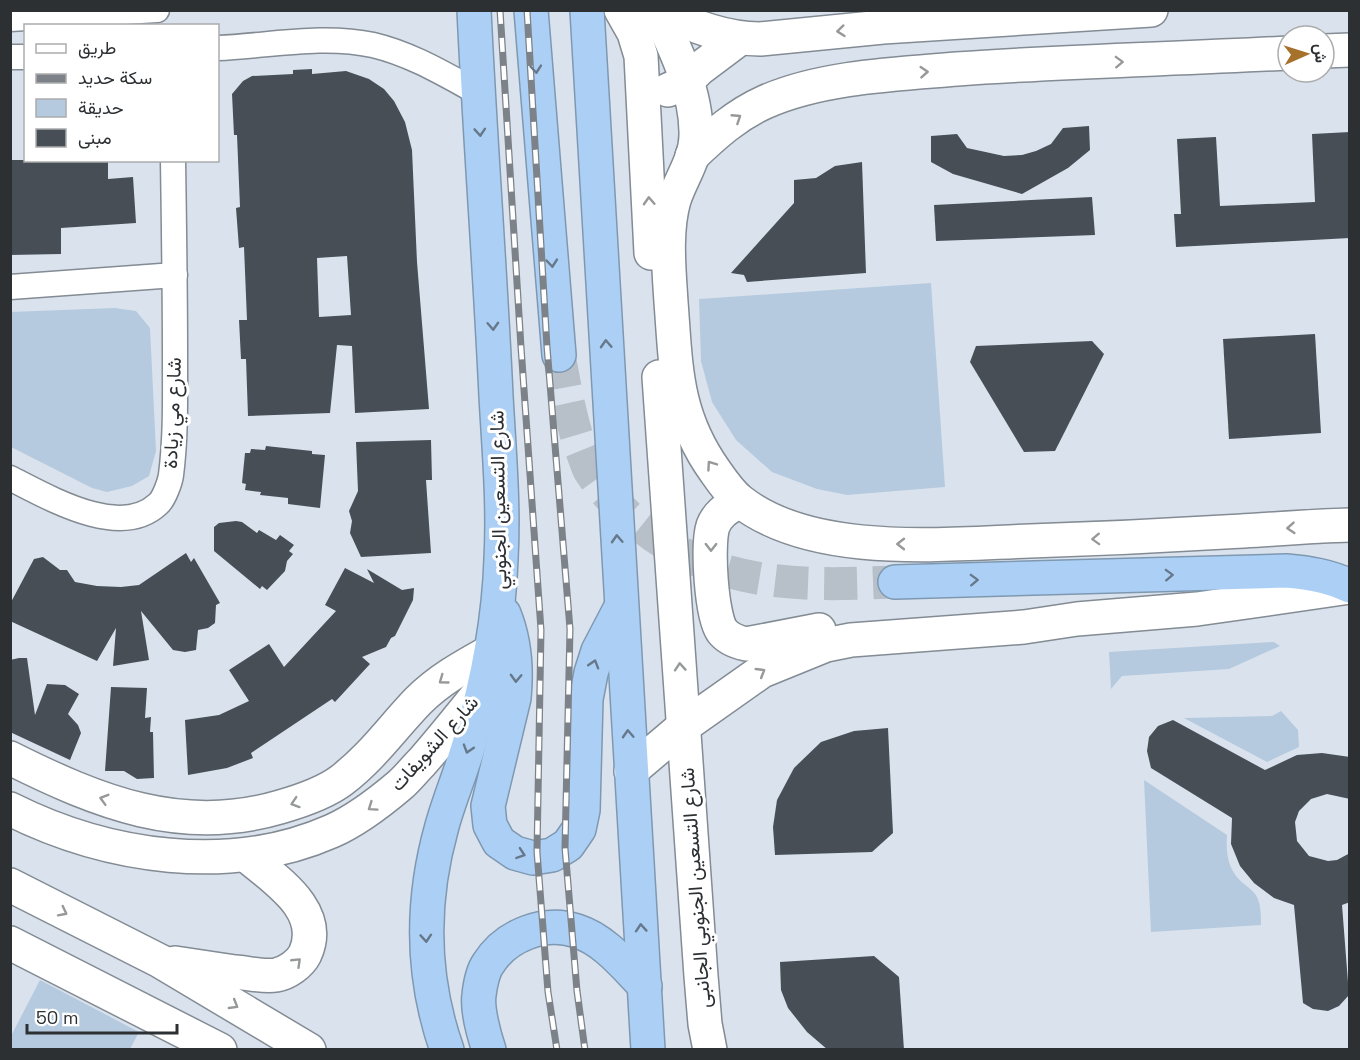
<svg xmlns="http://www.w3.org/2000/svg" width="1360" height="1060" font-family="'Space Grotesk',Vazirmatn,sans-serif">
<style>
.green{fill:#b5cadf}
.building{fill:#474e56;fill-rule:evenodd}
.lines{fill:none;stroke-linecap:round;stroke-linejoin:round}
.highway-tunnel{stroke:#b7bfc8;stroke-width:33;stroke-dasharray:33 16;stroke-linecap:butt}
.street-casing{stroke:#838b94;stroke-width:27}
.secondary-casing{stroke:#838b94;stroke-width:36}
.highway-casing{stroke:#7f98b1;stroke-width:36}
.street{stroke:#fff;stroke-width:24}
.secondary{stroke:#fff;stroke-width:33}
.highway{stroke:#acd0f5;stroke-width:33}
.rail-casing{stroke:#7c8288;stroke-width:7}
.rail{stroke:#fff;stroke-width:4.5;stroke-dasharray:14;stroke-linecap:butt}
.oneway{stroke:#969899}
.oneway2{stroke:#66788a}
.labels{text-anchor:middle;stroke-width:6;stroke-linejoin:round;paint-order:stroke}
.street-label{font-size:20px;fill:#2c3033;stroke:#fff}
</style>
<rect width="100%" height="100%" fill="#dae3ed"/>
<g class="green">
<path d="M931,283l14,204 -98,8 -30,-6 -45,-17 -36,-32 -24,-38 -11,-41 -2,-62z"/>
<path d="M115,308l21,3 14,17 6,123 -7,25 -17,10 -25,6 -15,-4 -81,-41 -1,-135z"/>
<path d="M1274,642l6,4 -51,23 -107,7 -11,13 -2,-37z"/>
<path d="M1281,711l17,19 1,17 -32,15 -83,-44 88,-2z"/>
<path d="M1144,780l83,55c-1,14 0,29 9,41 6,8 16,12 21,21 4,8 4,19 4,28l-110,7z"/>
<path d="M40,980l99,52 -9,17h-119v-13z"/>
</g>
<g class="building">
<path d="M312,69v5l34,-3 23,8 15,10 10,12 11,21 7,28 5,112 12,147 -74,4 -3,-67 -15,-1 -7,68 -82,3 -2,-57h-5l-2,-39h8l-3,-73 -5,1 -3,-40 4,-1 -3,-72h-3l-2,-41 11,-13 9,-5 41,-2v-4zM347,256l4,59 -32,2 -2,-59z"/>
<path d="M1089,126l1,24 -22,18 -46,26 -69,-20 -22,-12v-26l26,-2 10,14 37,8 18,-1 14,-4 15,-7 12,-16z"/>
<path d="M1350,132v106l-174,9 -2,-33h7l-4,-75 39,-2 4,69 95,-4 -3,-68z"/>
<path d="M10,160h98v19l25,-2 3,46 -75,5v26l-51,1z"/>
<path d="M862,162l4,111 -119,9 -3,-7 -13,-2 63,-70v-23l22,-2 19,-12z"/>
<path d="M1092,197l3,38 -159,6 -2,-36z"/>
<path d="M1315,334l6,99 -92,6 -6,-100z"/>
<path d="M1092,341l12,13 -49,97 -31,1 -54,-90 6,-16z"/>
<path d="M431,440l1,40h-6l5,73 -70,4 -11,-24 2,-12 -3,-10 9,-20 -2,-49z"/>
<path d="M266,446l46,5v3l13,1 -5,53 -32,-4v-6l-28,-3 1,-3 -16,-2 1,-6 -4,-1 3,-30h5l1,-4 14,1z"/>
<path d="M236,521l6,1 15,11 2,-3 17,10 4,-5 14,10 -5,6 4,3 -6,7 -2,10 -18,19 -5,-4 -2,3 -46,-38v-24l5,-4z"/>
<path d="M186,553l5,9 3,-4 26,45 -4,2 -1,18 -7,5 -10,2 -2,20 -11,2 -12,-2 -32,-39 8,49 -36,6 3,-38 -19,33 -87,-40v-17l24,-45 9,-2 17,13h7l8,12 22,4 24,1 18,-2z"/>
<path d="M345,568l29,15 -7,-14 35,21 12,-2 -1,12 -18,36 -4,2 -5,9 -24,10 8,7 -35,38 -3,-3 -81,54 2,5 -26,10 -39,7 -3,-55 34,-5 30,-14 -20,-31 40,-26 15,23 52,-56 -11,-6z"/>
<path d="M19,658h8l8,57 12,-31 18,1 14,9 -11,20 10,11 3,8 -11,27 -60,-28v-72z"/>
<path d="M111,687l36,1 -2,30 6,-1 -1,15h3l1,46 -17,1 -13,-8h-19z"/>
<path d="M1173,720l92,50 32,-15 25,-2 28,4v42l-23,-5 -16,5 -12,12 -4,11 2,19 12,15 19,5 9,-1 13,-7v49l-8,3 7,90 -10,11 -11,5 -15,-2 -10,-6 -9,-98 -20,-7 -20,-15 -14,-17 -9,-22 1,-26 -81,-50 -4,-17 2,-14 9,-11z"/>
<path d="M888,728l5,105 -21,19 -97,3 -2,-28 4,-27 17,-32 27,-26 33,-11z"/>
<path d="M874,956l25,21 5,73h-76l-21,-18 -19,-24 -7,-18 -1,-28z"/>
</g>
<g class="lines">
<path class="highway-tunnel" d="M559,355c6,32 11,63 22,94 3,7 5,15 8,21 13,21 31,39 49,54 78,64 161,62 257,58"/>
<defs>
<g id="street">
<path d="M10,19l147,-9"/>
<path d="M218,48c51,-2 104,-14 155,-3 38,9 71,29 104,47"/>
<path d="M10,57h16"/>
<path d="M10,287l165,-12"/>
<path d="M10,478c38,19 110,62 148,26 6,-5 12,-22 13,-29 5,-39 4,-79 4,-118 0,-66 -1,-131 -2,-197"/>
</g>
<g id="secondary">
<path d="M621,10l13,23 7,23 10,197"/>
<path d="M657,10c18,38 40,83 39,125 0,24 -15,43 -22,65 -9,31 -5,70 -3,102 5,65 4,113 44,169 7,10 15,22 25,30 73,57 203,43 290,40 64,-2 129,-5 194,-9 42,-2 84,-6 126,-7"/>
<path d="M664,10c27,17 64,29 96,29l123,-12 268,-17"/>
<path d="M1324,51l26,-1"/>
<path d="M668,90l18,-8 13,-13 40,-30"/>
<path d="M692,156c23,-22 44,-41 73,-54 56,-25 131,-28 192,-33 110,-8 221,-10 331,-16"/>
<path d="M659,377l42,599 4,48 5,26"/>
<path d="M739,501c-11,7 -21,12 -26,25 -6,18 -2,89 9,105 6,8 15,11 24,13l73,-14"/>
<path d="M10,758c88,44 172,78 270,49 21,-6 45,-14 62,-27 31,-24 50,-52 76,-79 22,-22 48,-36 75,-51"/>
<path d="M631,771l53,-45 78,-55 64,-26 25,-5 173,-13 53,-8 120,-10 153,-22"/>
<path d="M10,809c98,49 220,67 322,22 25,-11 48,-29 68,-46 8,-7 15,-16 22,-23 21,-24 41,-49 61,-74"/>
<path d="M10,885l150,76 149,89"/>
<path d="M10,943l210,107"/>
<path d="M175,963c20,3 40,6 60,9 13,1 28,5 41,3 11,-2 24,-11 29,-21 20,-44 -30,-74 -59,-99"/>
</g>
<g id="highway">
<path d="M531,10l28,345"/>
<path d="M587,10l61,1040"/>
<path d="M895,582l391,-11c23,2 43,5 64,15"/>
<path d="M504,614c11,27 13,54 10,84l-26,108 2,19 9,17 16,11 18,5 19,-3 16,-10 11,-16 4,-19 3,-111 5,-26 7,-22 23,-44"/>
<path d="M447,1050c-26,-74 -26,-150 -5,-224 8,-29 20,-56 28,-85 17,-59 29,-120 31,-182 3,-54 -2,-109 -5,-163 -6,-129 -16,-257 -22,-386"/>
<path d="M489,1050c-5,-15 -12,-41 -10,-55 1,-9 4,-24 9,-31 18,-29 57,-44 89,-33 28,9 48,35 68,55"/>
</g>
</defs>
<use href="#street" class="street-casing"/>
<use href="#secondary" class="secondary-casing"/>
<use href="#highway" class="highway-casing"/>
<use href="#street" class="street"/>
<use href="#secondary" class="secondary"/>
<use href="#highway" class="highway"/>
<defs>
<g id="rail">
<path d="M500,10l21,337 20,283 -4,222 11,140 9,58"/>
<path d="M527,10l20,337 23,282 -5,219 12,143 8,59"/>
</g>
</defs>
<use href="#rail" class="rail-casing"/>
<use href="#rail" class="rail"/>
</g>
<defs><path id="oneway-chevron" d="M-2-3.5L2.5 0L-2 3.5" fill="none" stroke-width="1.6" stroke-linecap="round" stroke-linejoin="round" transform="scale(1.5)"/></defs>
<g class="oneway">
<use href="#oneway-chevron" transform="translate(841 31) rotate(174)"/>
<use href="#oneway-chevron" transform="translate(1119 62) rotate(-2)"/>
<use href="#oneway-chevron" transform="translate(924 72) rotate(-4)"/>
<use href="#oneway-chevron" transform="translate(737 118) rotate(-33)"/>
<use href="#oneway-chevron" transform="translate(649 201) rotate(-93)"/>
<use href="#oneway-chevron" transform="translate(711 465) rotate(-125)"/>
<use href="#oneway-chevron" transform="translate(1291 528) rotate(176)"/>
<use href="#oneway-chevron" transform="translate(1096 539) rotate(178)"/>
<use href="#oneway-chevron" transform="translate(901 544) rotate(-180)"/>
<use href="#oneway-chevron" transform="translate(711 547) rotate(90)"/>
<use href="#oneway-chevron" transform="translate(680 667) rotate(-94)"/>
<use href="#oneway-chevron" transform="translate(761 672) rotate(-31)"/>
<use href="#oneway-chevron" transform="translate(443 680) rotate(144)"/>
<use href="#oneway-chevron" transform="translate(104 799) rotate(-164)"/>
<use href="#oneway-chevron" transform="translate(295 803) rotate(162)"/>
<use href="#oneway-chevron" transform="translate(372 807) rotate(145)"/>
<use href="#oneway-chevron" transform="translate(63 912) rotate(27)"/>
<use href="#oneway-chevron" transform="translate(297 962) rotate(-44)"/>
<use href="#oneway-chevron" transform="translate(234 1005) rotate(31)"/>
</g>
<g class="oneway2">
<use href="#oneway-chevron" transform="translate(536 69) rotate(85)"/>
<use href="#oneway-chevron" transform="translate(480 132) rotate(86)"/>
<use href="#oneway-chevron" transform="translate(552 263) rotate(85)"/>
<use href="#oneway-chevron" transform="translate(493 326) rotate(87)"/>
<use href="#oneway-chevron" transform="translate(606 344) rotate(-93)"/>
<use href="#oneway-chevron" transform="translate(617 539) rotate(-93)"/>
<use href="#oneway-chevron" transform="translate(1169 575) rotate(-2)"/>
<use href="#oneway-chevron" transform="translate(974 580) rotate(-2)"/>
<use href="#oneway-chevron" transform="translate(594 664) rotate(-73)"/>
<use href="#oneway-chevron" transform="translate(516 678) rotate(92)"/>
<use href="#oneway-chevron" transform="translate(628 734) rotate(-93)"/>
<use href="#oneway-chevron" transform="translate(468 749) rotate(107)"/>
<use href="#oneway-chevron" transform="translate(521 854) rotate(19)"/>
<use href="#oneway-chevron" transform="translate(641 928) rotate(-94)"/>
<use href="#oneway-chevron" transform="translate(426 938) rotate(86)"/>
</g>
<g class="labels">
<g class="street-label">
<text transform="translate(172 413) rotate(-88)" y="7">شارع مي زيادة</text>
<text transform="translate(498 500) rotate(-91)" y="7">شارع التسعين الجنوبي</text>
<text transform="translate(434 743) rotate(-48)" y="7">شارع الشويفات</text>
<text transform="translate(695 888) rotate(-94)" y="7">شارع التسعين الجنوبي الجانبى</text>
</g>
</g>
<rect width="1360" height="1060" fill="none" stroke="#2c3033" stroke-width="24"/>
<rect x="24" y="24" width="195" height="138" fill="#ffffff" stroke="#abacad" stroke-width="1.5"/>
<rect x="36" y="44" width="30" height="9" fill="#ffffff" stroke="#abacad" stroke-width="1.5"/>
<text x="78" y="54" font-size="18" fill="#2c3033">طريق</text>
<rect x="36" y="74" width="30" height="9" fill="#7c8288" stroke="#abacad" stroke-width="1.5"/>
<text x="78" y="84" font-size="18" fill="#2c3033">سكة حديد</text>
<rect x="36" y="99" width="30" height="18" fill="#b5cadf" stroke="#abacad" stroke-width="1.5"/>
<text x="78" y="114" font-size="18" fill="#2c3033">حديقة</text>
<rect x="36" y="129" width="30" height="18" fill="#474e56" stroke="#abacad" stroke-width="1.5"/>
<text x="78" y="144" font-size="18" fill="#2c3033">مبنى</text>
<g transform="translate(1306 54) rotate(87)"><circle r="28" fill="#ffffff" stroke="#abacad" stroke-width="1.5"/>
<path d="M0-4.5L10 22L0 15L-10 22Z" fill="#a6712b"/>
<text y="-9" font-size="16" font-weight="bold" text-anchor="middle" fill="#2c3033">ش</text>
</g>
<path d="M27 1024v9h150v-9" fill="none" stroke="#2c3033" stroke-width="3"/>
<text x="36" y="1024" font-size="18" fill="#2c3033" stroke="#ffffff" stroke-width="4.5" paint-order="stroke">50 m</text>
</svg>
